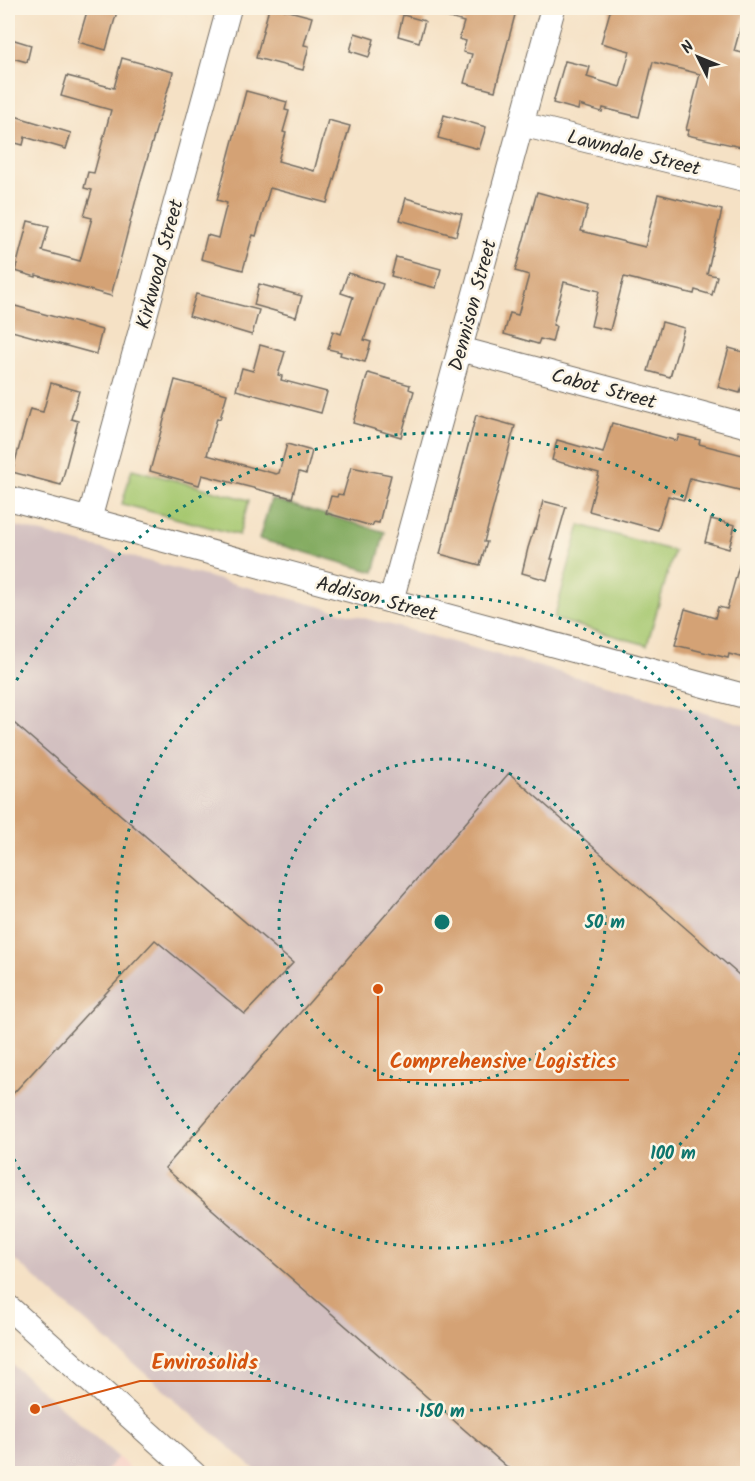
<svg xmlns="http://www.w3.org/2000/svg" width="755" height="1481" viewBox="0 0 755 1481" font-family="Kalam,sans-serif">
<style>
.built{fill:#f7d1c7}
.industrial{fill:#d2bfc0}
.green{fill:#a6c870;stroke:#687a4e;stroke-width:1.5}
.forest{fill:#84ac62;stroke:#586c46;stroke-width:1.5}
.building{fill:#d4a275}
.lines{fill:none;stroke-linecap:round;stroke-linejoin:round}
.minor-casing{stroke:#726b61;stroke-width:26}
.minor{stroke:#fff;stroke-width:24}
.ring{fill:none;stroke:#0f766e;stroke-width:3;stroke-dasharray:3 6}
.labels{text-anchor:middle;stroke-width:5;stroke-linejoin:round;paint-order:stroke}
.street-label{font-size:20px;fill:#2b2b2b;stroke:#fcf5e5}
.centre{fill:#0f766e;stroke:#fcf5e5;stroke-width:3}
.ring-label{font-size:18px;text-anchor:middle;font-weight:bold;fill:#0f766e;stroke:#fcf5e5;stroke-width:5;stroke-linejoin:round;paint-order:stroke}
.leader{fill:none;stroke:#d5540f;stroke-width:2}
.callout-dot{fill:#d5540f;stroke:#fcf5e5;stroke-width:2}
.callout-label{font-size:21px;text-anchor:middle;font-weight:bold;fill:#d5540f;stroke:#fcf5e5;stroke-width:5;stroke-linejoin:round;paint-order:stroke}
</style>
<rect width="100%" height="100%" fill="#fcf5e5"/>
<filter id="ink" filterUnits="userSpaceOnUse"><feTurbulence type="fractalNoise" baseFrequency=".0167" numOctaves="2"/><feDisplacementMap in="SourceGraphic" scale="12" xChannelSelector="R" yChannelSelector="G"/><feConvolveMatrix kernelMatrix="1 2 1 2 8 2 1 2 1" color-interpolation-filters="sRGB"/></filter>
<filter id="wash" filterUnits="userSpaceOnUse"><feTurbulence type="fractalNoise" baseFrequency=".008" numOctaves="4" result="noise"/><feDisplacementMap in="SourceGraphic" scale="24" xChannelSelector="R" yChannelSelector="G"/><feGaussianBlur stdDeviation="1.35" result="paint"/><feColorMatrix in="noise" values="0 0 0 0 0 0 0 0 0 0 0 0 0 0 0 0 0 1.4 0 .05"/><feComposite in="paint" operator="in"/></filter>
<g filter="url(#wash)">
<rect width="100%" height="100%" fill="#f5e1c5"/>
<path class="built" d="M118 1457 135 1473H103Z"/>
<path class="industrial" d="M8 524 424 634 747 725V1473H259L8 1254Z
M8 1361 118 1457 103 1473H8Z"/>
<path class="green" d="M132 469 249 500 239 535 122 504Z
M580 525 674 551 647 645 554 619Z"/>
<path class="forest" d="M271 499 385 532 374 572 259 539Z"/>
<g id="blocks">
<path class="building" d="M88 8H118L106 50 78 42Z
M269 8H278L312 17 304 45 309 46 303 70 256 58Z
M433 8H503L516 11 495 91 464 83 472 54 463 52 466 41 459 39 464 22 432 13Z
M611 8H746L734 51 747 54V143L743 142 741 147 687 135 689 130H686L700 74 653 62 639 117 603 108 602 112 579 105 578 110 553 103 565 61 590 67 587 77 620 87 630 51 601 43Z
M403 15 425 21 419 42 398 36Z
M355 33 374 39 369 57 350 51Z
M8 38 31 45 27 62 8 57Z
M122 58 173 72 141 180 111 296 36 275V277L15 271 28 221 49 226 42 251 80 261 92 218 84 216 92 190 84 188 88 172 94 173 111 110 61 96 67 76 114 88Z
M246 91 287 102 285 110 289 111 283 132 286 133 278 161 314 171 328 120 350 126 327 203 270 188 256 236 253 235 251 241 243 270 201 259 207 235 218 238 227 203 217 200Z
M8 114 71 133 66 149 25 137 23 145 8 141Z
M444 115 486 127 479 149 438 138Z
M537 192 588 206 581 231 645 247 658 194 722 210 707 274 717 276 712 295 695 290 694 294 624 277 610 330 591 326 599 291 564 282 553 325 556 326 552 342 540 339 538 344 504 334 510 313 518 315 529 275 515 271Z
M406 198 462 214 456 236 400 220Z
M396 257 441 269 436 288 391 276Z
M348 273 383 284 364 340 371 342 365 362 340 355 341 352 328 349 333 331 341 334 353 297 341 293Z
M259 284 302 296 296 317 254 305Z
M196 294 259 310 252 335 189 316Z
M8 304 102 330 96 354 8 330Z
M662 322 684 328 670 377 648 371Z
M260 345 285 352 278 375 282 376 281 380 327 392 321 413 236 390 242 368 253 371Z
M729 348 747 353V366L740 393 718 387Z
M368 373 410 385 409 389 414 391 401 437 353 423Z
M175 380 227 394 220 419 217 418 207 455 276 474 279 473 287 444 312 451 306 474 299 472 292 498 202 475 199 485 150 471Z
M51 383 79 391 71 419 78 421 61 485 12 472 30 409 43 412Z
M476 415 515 426 484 542H487L480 565 440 554Z
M612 423 677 441 679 435 700 440 699 444 747 456V492L690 478 684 500 668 496 658 530 589 511 599 473 552 460 557 440 603 453Z
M351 467 391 475 379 523 374 522 372 526 326 513 331 496 337 497 338 494 343 495Z
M543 501 566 507 551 559H553L547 580 522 573 528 548 534 529H536Z
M711 519 735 525 729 549 705 542Z
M742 555 747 556V659L729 654 728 658 675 645 685 609 715 618 718 607 727 609Z
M8 718 293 963 245 1014 155 940 8 1099Z
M509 773 747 982V1473H514L165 1168Z"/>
</g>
</g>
<g filter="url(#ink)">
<use href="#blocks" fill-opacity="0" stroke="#726b61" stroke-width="1.5"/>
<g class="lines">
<g class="minor-casing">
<path id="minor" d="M521 124 748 180
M460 349 748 426
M8 498 748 697
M89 520 229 8
M391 601 553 8
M8 1307 194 1474"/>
</g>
<use href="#minor" class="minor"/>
</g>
</g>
<g class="ring">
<circle cx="442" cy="922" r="163"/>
<path d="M747 1036A326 326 0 1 1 747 808"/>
<path d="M746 1305A489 489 0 0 1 8 1148M8 696A489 489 0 0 1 746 539"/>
</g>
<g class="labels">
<g class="street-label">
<text transform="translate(634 152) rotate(14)" y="7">Lawndale Street</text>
<text transform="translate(159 264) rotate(-75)" y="7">Kirkwood Street</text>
<text transform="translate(472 305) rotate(-75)" y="7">Dennison Street</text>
<text transform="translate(604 388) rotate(15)" y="7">Cabot Street</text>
<text transform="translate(377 598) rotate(15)" y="7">Addison Street</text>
</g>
</g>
<circle cx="442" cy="922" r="9" class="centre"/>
<g class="ring-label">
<text x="605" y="928">50 m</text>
<text x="673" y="1159">100 m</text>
<text x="442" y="1417">150 m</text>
</g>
<path class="leader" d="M378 989L378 1080H629M35 1409L140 1381H271"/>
<g class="callout-dot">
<circle cx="378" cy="989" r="6"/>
<circle cx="35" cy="1409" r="6"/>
</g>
<g class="callout-label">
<text x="503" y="1068">Comprehensive Logistics</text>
<text x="205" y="1369">Envirosolids</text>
</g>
<rect width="755" height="1481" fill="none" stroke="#fcf5e5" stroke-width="30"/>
<g transform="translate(698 57) rotate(313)" stroke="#fcf5e5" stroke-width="4.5" paint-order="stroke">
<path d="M0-4.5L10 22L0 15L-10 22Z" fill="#2b2b2b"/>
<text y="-9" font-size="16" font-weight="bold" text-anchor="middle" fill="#2b2b2b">N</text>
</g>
</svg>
